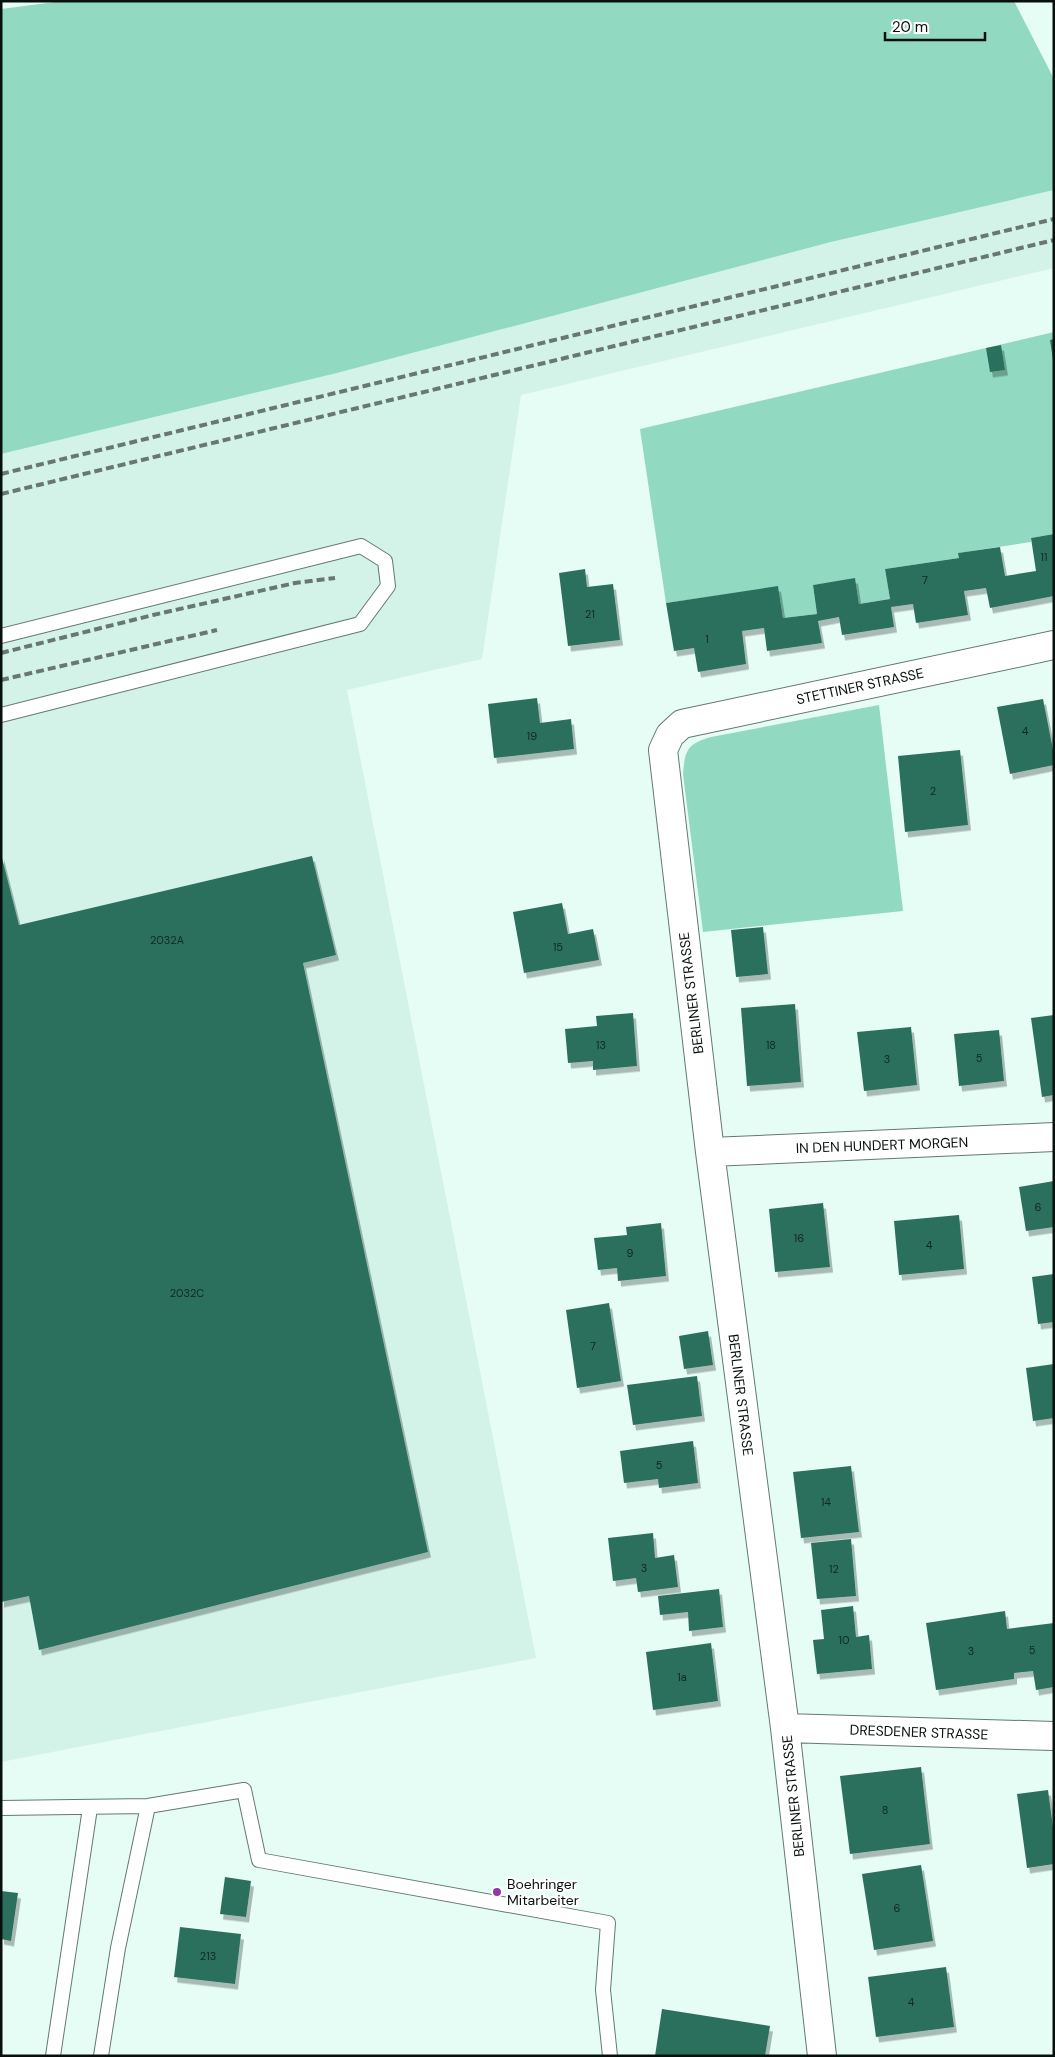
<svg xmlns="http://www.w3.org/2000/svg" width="1055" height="2057" viewBox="0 0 1055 2057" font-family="'DM Sans',sans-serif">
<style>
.built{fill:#d4f3e8}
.green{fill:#92d9c1}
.building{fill:#2c705d;filter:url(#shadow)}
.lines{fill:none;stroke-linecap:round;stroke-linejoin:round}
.service-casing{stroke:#647871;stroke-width:16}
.minor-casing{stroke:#647871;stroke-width:30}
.service{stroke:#fff;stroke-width:14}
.minor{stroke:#fff;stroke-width:28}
.rail{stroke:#697772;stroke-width:4;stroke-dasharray:8 4;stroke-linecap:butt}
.poi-dot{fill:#9337a2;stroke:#fff;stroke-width:2}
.labels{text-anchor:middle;stroke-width:4.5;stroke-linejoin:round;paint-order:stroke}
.number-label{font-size:11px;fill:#112821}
.street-label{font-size:14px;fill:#08100d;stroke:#fff}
.poi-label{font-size:14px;fill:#08100d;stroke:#fff;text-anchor:start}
</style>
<defs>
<filter id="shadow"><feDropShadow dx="3" dy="5.5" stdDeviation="0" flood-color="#0004"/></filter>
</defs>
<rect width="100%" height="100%" fill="#e6fdf5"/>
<path class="built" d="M1054 190V268L521 395 482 659 347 690 536 1658 1 1762V454L337 373 831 242Z"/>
<path class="green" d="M63 1H1014L1054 79V190L831 242 337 373 1 454V9Z
M1054 332V534L1031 538V542L959 553V558L885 569 890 599 859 604 855 579 813 585 817 614 783 618 778 587 666 603 640 429Z
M879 705 903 911 703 932 683 774C685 750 687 744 711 737Z"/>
<path class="building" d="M1054 339V360H1053L1050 340Z
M1001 345 1005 370 990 372 986 348Z
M1054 534V596L990 608 986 588 964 591 968 615 916 623 913 604 891 607 894 627 842 635 839 617 818 621 822 643 767 651 764 628 742 631 746 664 698 672 694 648 674 651 666 603 778 586 783 618 817 614 813 585 855 578 859 604 890 599 885 569 959 558 958 553 1000 547 1005 576 1036 571 1031 538Z
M585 569 587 587 613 584 620 640 568 646 559 573Z
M537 698 540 723 571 719 574 749 494 758 488 704Z
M1043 699 1054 755V765L1010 774 997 707Z
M960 750 968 825 905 832 898 756Z
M1 854 19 925 312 856 336 955 303 963 428 1552 39 1650 29 1596 1 1602Z
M562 903 568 934 593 929 599 960 524 973 513 912Z
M763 927 768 974 736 977 731 930Z
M795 1004 801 1082 747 1086 741 1008Z
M633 1013 637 1066 593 1070V1061L568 1063 565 1029 597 1026 596 1016Z
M1054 1015V1095L1042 1097 1031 1018Z
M911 1027 917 1085 864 1091 857 1032Z
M999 1030 1004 1081 959 1086 954 1034Z
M1054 1181V1227L1026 1231 1019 1187Z
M823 1203 830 1267 775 1272 769 1209Z
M959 1215 964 1269 899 1275 894 1221Z
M661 1223 666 1276 618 1281 617 1268 598 1270 594 1238 627 1235 626 1227Z
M1054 1274V1322L1038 1324 1032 1277Z
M609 1303 621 1381 577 1388 566 1310Z
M708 1331 713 1365 684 1369 679 1336Z
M1054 1364V1418L1033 1421 1026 1368Z
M697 1376 702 1416 633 1425 627 1385Z
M693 1441 698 1483 659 1488 658 1479 624 1483 620 1451Z
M851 1466 859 1532 801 1538 793 1472Z
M653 1533 655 1558 674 1555 678 1587 638 1592 636 1578 613 1581 608 1538Z
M851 1539 856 1596 817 1599 811 1543Z
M719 1589 723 1627 689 1631 688 1612 660 1615 658 1596Z
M853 1606 856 1637 869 1635 872 1669 817 1674 813 1640 824 1639 821 1610Z
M1005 1611 1007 1629 1054 1623V1687L1036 1690 1033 1671 1014 1673V1679L936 1690 926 1623Z
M711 1643 718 1701 653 1710 646 1652Z
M921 1767 930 1844 850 1854 840 1776Z
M1048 1790 1054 1835V1864L1027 1868 1017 1794Z
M921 1865 933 1941 874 1950 862 1874Z
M225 1877 251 1881 246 1917 220 1914Z
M1 1891 18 1893 11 1941 1 1939Z
M180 1927 241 1934 235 1984 174 1977Z
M946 1967 954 2027 876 2037 868 1977Z
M662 2009 770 2026 765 2056H655Z"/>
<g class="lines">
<g class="service-casing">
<path id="service" d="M1 636 361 546 385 561 388 586 360 624 1 715
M1 1808 148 1806 244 1790 259 1860 608 1923 603 1990 610 2056
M53 2056 90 1808
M101 2056 118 1948 148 1806"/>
</g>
<g class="minor-casing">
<path id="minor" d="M710 1152 1054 1137
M785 1728 1054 1736
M822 2056 785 1728 710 1152 663 750 670 735 682 724 1054 645"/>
</g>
<use href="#service" class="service"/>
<use href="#minor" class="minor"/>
<path class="rail" d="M1 474 1054 219
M1 494 1054 240
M1 653 153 615 295 583 335 578
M1 680 217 630"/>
</g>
<circle class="poi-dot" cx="497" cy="1892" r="5"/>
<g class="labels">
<g class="number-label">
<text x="1044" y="561">11</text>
<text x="925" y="584">7</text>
<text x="590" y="618">21</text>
<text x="707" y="643">1</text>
<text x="1025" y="735">4</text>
<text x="532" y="740">19</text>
<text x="933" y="795">2</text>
<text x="167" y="944">2032A</text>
<text x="558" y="951">15</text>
<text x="601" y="1049">13</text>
<text x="771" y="1049">18</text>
<text x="979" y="1062">5</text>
<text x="887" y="1063">3</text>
<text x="1038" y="1211">6</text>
<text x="799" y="1242">16</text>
<text x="929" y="1249">4</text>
<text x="630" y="1257">9</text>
<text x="187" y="1297">2032C</text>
<text x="593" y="1350">7</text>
<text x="659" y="1469">5</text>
<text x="826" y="1506">14</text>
<text x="644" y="1572">3</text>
<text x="834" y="1573">12</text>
<text x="844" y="1644">10</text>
<text x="1032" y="1654">5</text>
<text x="971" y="1655">3</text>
<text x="682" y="1681">1a</text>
<text x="885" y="1814">8</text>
<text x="897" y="1912">6</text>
<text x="208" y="1960">213</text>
<text x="911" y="2006">4</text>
</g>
<g class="street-label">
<text transform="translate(860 686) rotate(-12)" y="5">STETTINER STRASSE</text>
<text transform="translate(691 993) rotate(-97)" y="5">BERLINER STRASSE</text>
<text transform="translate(882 1145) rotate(-2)" y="5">IN DEN HUNDERT MORGEN</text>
<text transform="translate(741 1395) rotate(83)" y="5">BERLINER STRASSE</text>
<text transform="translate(919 1732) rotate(2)" y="5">DRESDENER STRASSE</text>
<text transform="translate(793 1796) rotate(-96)" y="5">BERLINER STRASSE</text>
</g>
<g class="poi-label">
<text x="507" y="1889">Boehringer<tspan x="507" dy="16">Mitarbeiter</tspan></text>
</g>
</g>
<rect width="1055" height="2057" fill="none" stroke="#08100d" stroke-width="5"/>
<path d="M885 32v8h100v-8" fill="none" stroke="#08100d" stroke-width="2.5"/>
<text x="892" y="32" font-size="15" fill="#08100d" stroke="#ffffff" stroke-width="4" paint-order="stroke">20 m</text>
</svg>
